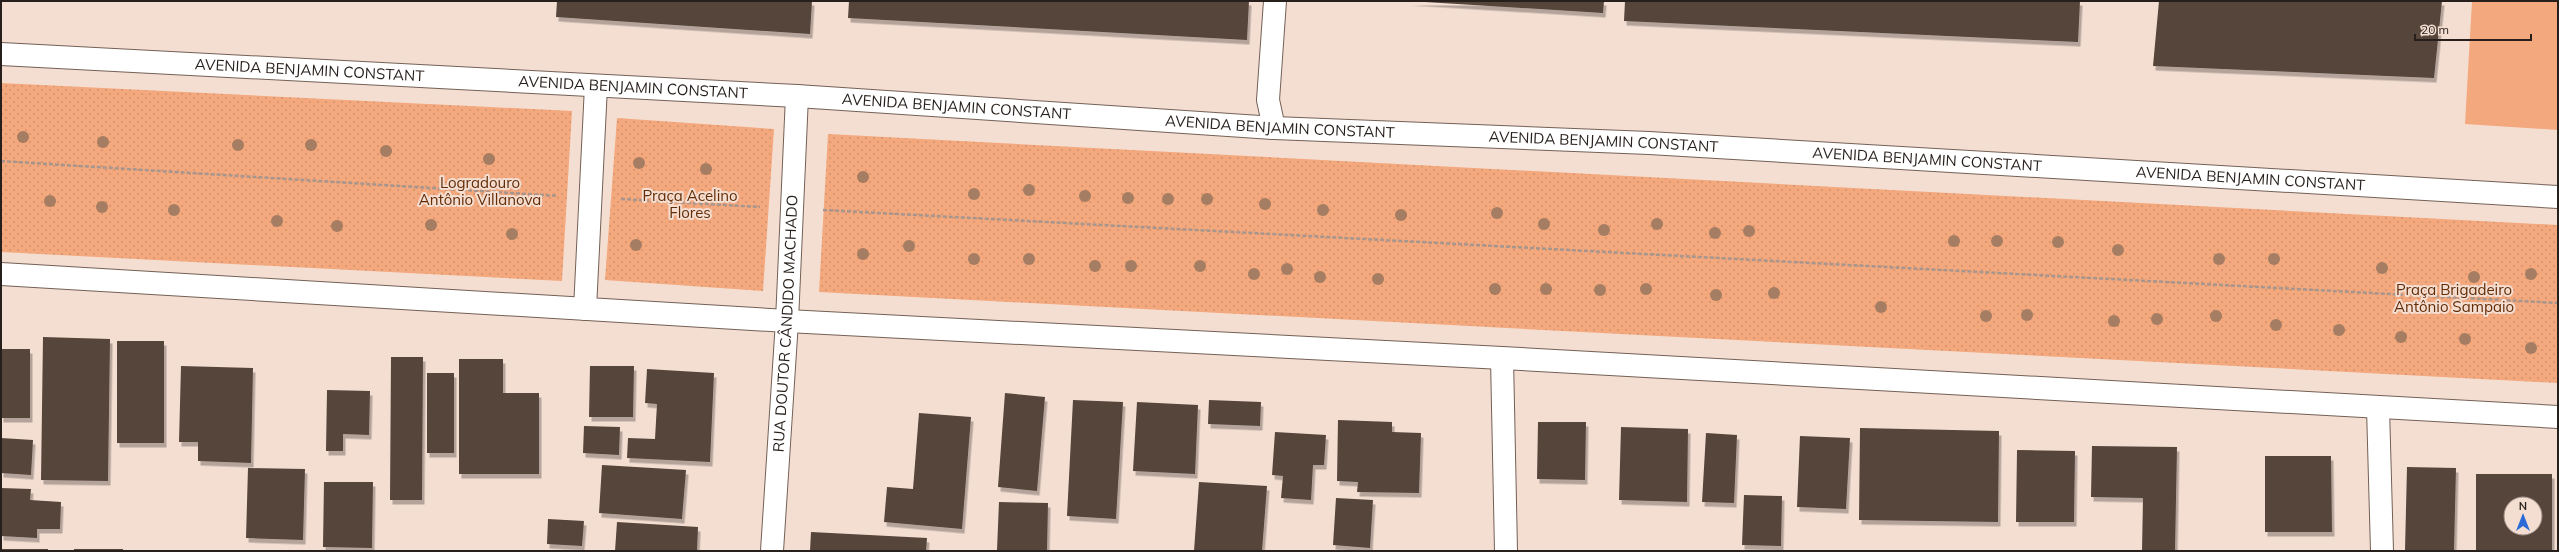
<svg xmlns="http://www.w3.org/2000/svg" width="2559" height="552" viewBox="0 0 2559 552" font-family="Mulish,sans-serif">
<style>
.green{fill:#f4a87d}
.park{fill:url(#park-dots)}
.building{fill:#56443b;fill-rule:evenodd;filter:url(#shadow)}
.lines{fill:none;stroke-linecap:round;stroke-linejoin:round}
.minor-casing{stroke:#736056;stroke-width:24}
.secondary-casing{stroke:#736056;stroke-width:24}
.path{stroke:#a6968d;stroke-width:2.5;stroke-dasharray:4 2;stroke-linecap:butt}
.minor{stroke:#fff;stroke-width:22}
.secondary{stroke:#fff;stroke-width:22}
.tree{fill:#a47d62}
.labels{text-anchor:middle;stroke-width:4;stroke-linejoin:round;paint-order:stroke}
.street-label{font-size:15px;fill:#271f1b;stroke:#f4ded2}
.park-label{font-size:15px;fill:#632d07;stroke:#f4ded2}
</style>
<defs>
<pattern id="park-dots" width="8" height="8" patternUnits="userSpaceOnUse"><rect width="8" height="8" fill="#f4a87d"/><path d="M2 2h.1M6 6h.1" fill="none" stroke="#d1906b" stroke-width="1.8" stroke-linecap="round"/></pattern>
<filter id="shadow"><feDropShadow dx="2.5" dy="4.5" stdDeviation="0" flood-color="#0004"/></filter>
</defs>
<rect width="100%" height="100%" fill="#f4ded2"/>
<path class="green" d="M2472 1H2558V130L2465 124Z"/>
<path class="park" d="M1 83 572 111 562 281 1 252Z
M617 118 774 129 763 291 605 280Z
M828 134 2558 225V383L819 292Z"/>
<path class="building" d="M557 1H812L810 34 556 17Z
M849 1H1249L1247 40 848 18Z
M1409 1H1604L1603 13Z
M1625 1H2080L2078 42 1624 21Z
M2159 1H2442L2434 78 2153 66Z
M43 337 110 339 108 481 41 480Z
M117 341H164V443H117Z
M1 349H30V418H1Z
M391 357H423L422 500H390Z
M459 359H503V393H539V474H459Z
M181 366 253 368 251 463 198 461V442H179Z
M590 366H634L633 417H589Z
M647 369 714 373 710 462 627 458 628 438 655 439 657 404 645 403Z
M427 373H454V453H427Z
M327 390 370 391 369 435 343 434V451H326Z
M1005 393 1045 397 1037 491 998 487Z
M1073 400 1123 402 1116 519 1067 516Z
M1209 400 1261 402 1260 426 1208 424Z
M1137 402 1198 405 1195 474 1133 471Z
M919 413 971 417 962 529 884 522 887 487 913 489Z
M1338 420 1392 422V432L1421 433 1419 493 1357 492 1358 482 1337 481Z
M1538 422H1586L1585 480 1537 479Z
M584 426 620 427 619 455 583 453Z
M1621 427 1688 429 1687 502 1619 500Z
M1860 428 1999 431 1998 522 1859 520Z
M1275 432 1326 435 1324 465H1313L1311 500 1281 498 1283 476 1272 475Z
M1706 433 1737 435 1734 503 1702 502Z
M1800 436 1850 438 1846 509 1797 507Z
M1 438 33 440 31 475 1 473Z
M2092 446 2177 447 2175 551H2142L2143 498 2091 497Z
M2017 450 2075 451 2074 522H2016Z
M2265 456H2331L2332 532H2265Z
M602 465 686 470 682 519 599 513Z
M2407 467 2456 468 2454 551H2405Z
M248 468 305 469 303 540 246 538Z
M2476 474H2552V551H2476ZM2511 504H2535V528H2511Z
M324 482H373L372 548 323 547Z
M1199 482 1267 486 1262 551H1194Z
M1 488 31 489 30 500 61 502 60 529H37V538L1 536Z
M1744 495 1782 496 1781 546 1742 545Z
M1336 498 1373 500 1370 548 1333 545Z
M999 502 1048 503 1047 551 997 550Z
M548 519 584 521 582 546 547 544Z
M617 522 698 527 697 551H615Z
M811 532 927 538 926 551H810Z
M1 549H48V551H1Z
M74 549H123V551H74Z"/>
<g class="lines">
<g class="minor-casing">
<g id="minor">
<path d="M1274 128 1268 100 1275 1"/>
<path d="M1502 358 1506 551"/>
<path d="M2378 408 2382 551"/>
<path id="s1" d="M772 551 787 321 797 96"/>
</g>
</g>
<g class="secondary-casing">
<g id="secondary">
<path id="s2" d="M1 54 797 96 1274 128 1649 143 2558 197"/>
<path d="M1 274 787 321 1502 358 2558 417"/>
<path d="M585 309 596 86"/>
</g>
</g>
<path class="path" d="M1 161 558 196
M621 199 760 207
M823 210 2558 303"/>
<use href="#minor" class="minor"/>
<use href="#secondary" class="secondary"/>
</g>
<g class="tree">
<circle cx="23" cy="137" r="6"/>
<circle cx="103" cy="142" r="6"/>
<circle cx="238" cy="145" r="6"/>
<circle cx="311" cy="145" r="6"/>
<circle cx="386" cy="151" r="6"/>
<circle cx="489" cy="159" r="6"/>
<circle cx="639" cy="163" r="6"/>
<circle cx="706" cy="169" r="6"/>
<circle cx="863" cy="177" r="6"/>
<circle cx="1029" cy="190" r="6"/>
<circle cx="974" cy="194" r="6"/>
<circle cx="1085" cy="196" r="6"/>
<circle cx="1128" cy="198" r="6"/>
<circle cx="1168" cy="199" r="6"/>
<circle cx="1207" cy="199" r="6"/>
<circle cx="50" cy="201" r="6"/>
<circle cx="1265" cy="204" r="6"/>
<circle cx="102" cy="207" r="6"/>
<circle cx="174" cy="210" r="6"/>
<circle cx="1323" cy="210" r="6"/>
<circle cx="1497" cy="213" r="6"/>
<circle cx="1401" cy="215" r="6"/>
<circle cx="277" cy="221" r="6"/>
<circle cx="1544" cy="224" r="6"/>
<circle cx="1657" cy="224" r="6"/>
<circle cx="431" cy="225" r="6"/>
<circle cx="337" cy="226" r="6"/>
<circle cx="1604" cy="230" r="6"/>
<circle cx="1749" cy="231" r="6"/>
<circle cx="1715" cy="233" r="6"/>
<circle cx="512" cy="234" r="6"/>
<circle cx="1954" cy="241" r="6"/>
<circle cx="1997" cy="241" r="6"/>
<circle cx="2058" cy="242" r="6"/>
<circle cx="636" cy="245" r="6"/>
<circle cx="909" cy="246" r="6"/>
<circle cx="2118" cy="250" r="6"/>
<circle cx="863" cy="254" r="6"/>
<circle cx="974" cy="259" r="6"/>
<circle cx="1029" cy="259" r="6"/>
<circle cx="2219" cy="259" r="6"/>
<circle cx="2274" cy="259" r="6"/>
<circle cx="1095" cy="266" r="6"/>
<circle cx="1131" cy="266" r="6"/>
<circle cx="1200" cy="266" r="6"/>
<circle cx="2382" cy="268" r="6"/>
<circle cx="1287" cy="269" r="6"/>
<circle cx="1254" cy="274" r="6"/>
<circle cx="2531" cy="274" r="6"/>
<circle cx="1320" cy="277" r="6"/>
<circle cx="2474" cy="277" r="6"/>
<circle cx="1378" cy="279" r="6"/>
<circle cx="1495" cy="289" r="6"/>
<circle cx="1546" cy="289" r="6"/>
<circle cx="1646" cy="289" r="6"/>
<circle cx="1600" cy="290" r="6"/>
<circle cx="1774" cy="293" r="6"/>
<circle cx="1716" cy="295" r="6"/>
<circle cx="1881" cy="307" r="6"/>
<circle cx="2027" cy="315" r="6"/>
<circle cx="1986" cy="316" r="6"/>
<circle cx="2216" cy="316" r="6"/>
<circle cx="2157" cy="319" r="6"/>
<circle cx="2114" cy="321" r="6"/>
<circle cx="2276" cy="325" r="6"/>
<circle cx="2339" cy="330" r="6"/>
<circle cx="2401" cy="337" r="6"/>
<circle cx="2465" cy="339" r="6"/>
<circle cx="2531" cy="348" r="6"/>
</g>
<g class="labels">
<g class="street-label">
<text dy="5" stroke="none"><textPath href="#s2" startOffset="309">AVENIDA BENJAMIN CONSTANT</textPath></text>
<text dy="5" stroke="none"><textPath href="#s2" startOffset="633">AVENIDA BENJAMIN CONSTANT</textPath></text>
<text dy="5" stroke="none"><textPath href="#s2" startOffset="957">AVENIDA BENJAMIN CONSTANT</textPath></text>
<text dy="5" stroke="none"><textPath href="#s2" startOffset="1281">AVENIDA BENJAMIN CONSTANT</textPath></text>
<text dy="5" stroke="none"><textPath href="#s2" startOffset="1605">AVENIDA BENJAMIN CONSTANT</textPath></text>
<text dy="5" stroke="none"><textPath href="#s2" startOffset="1929">AVENIDA BENJAMIN CONSTANT</textPath></text>
<text dy="5" stroke="none"><textPath href="#s2" startOffset="2253">AVENIDA BENJAMIN CONSTANT</textPath></text>
<text dy="5" stroke="none"><textPath href="#s1" startOffset="228">RUA DOUTOR CÂNDIDO MACHADO</textPath></text>
</g>
<g class="park-label">
<text x="480" y="188">Logradouro<tspan x="480" dy="17">Antônio Villanova</tspan></text>
<text x="690" y="201">Praça Acelino<tspan x="690" dy="17">Flores</tspan></text>
<text x="2454" y="295">Praça Brigadeiro<tspan x="2454" dy="17">Antônio Sampaio</tspan></text>
</g>
</g>
<rect width="2559" height="552" fill="none" stroke="#271f1b" stroke-width="4"/>
<g transform="translate(2523 516)"><circle r="19" fill="#f4ded2" stroke="#a29289"/>
<path d="M0-3L7 15L0 10L-7 15Z" fill="#296ad6"/>
<text y="-6" font-size="11" font-weight="bold" text-anchor="middle" fill="#271f1b">N</text>
</g>
<path d="M2415 34v6h116v-6" fill="none" stroke="#271f1b" stroke-width="2"/>
<text x="2421" y="34" font-size="12" fill="#271f1b" stroke="#f4ded2" stroke-width="3" paint-order="stroke">20 m</text>
</svg>
